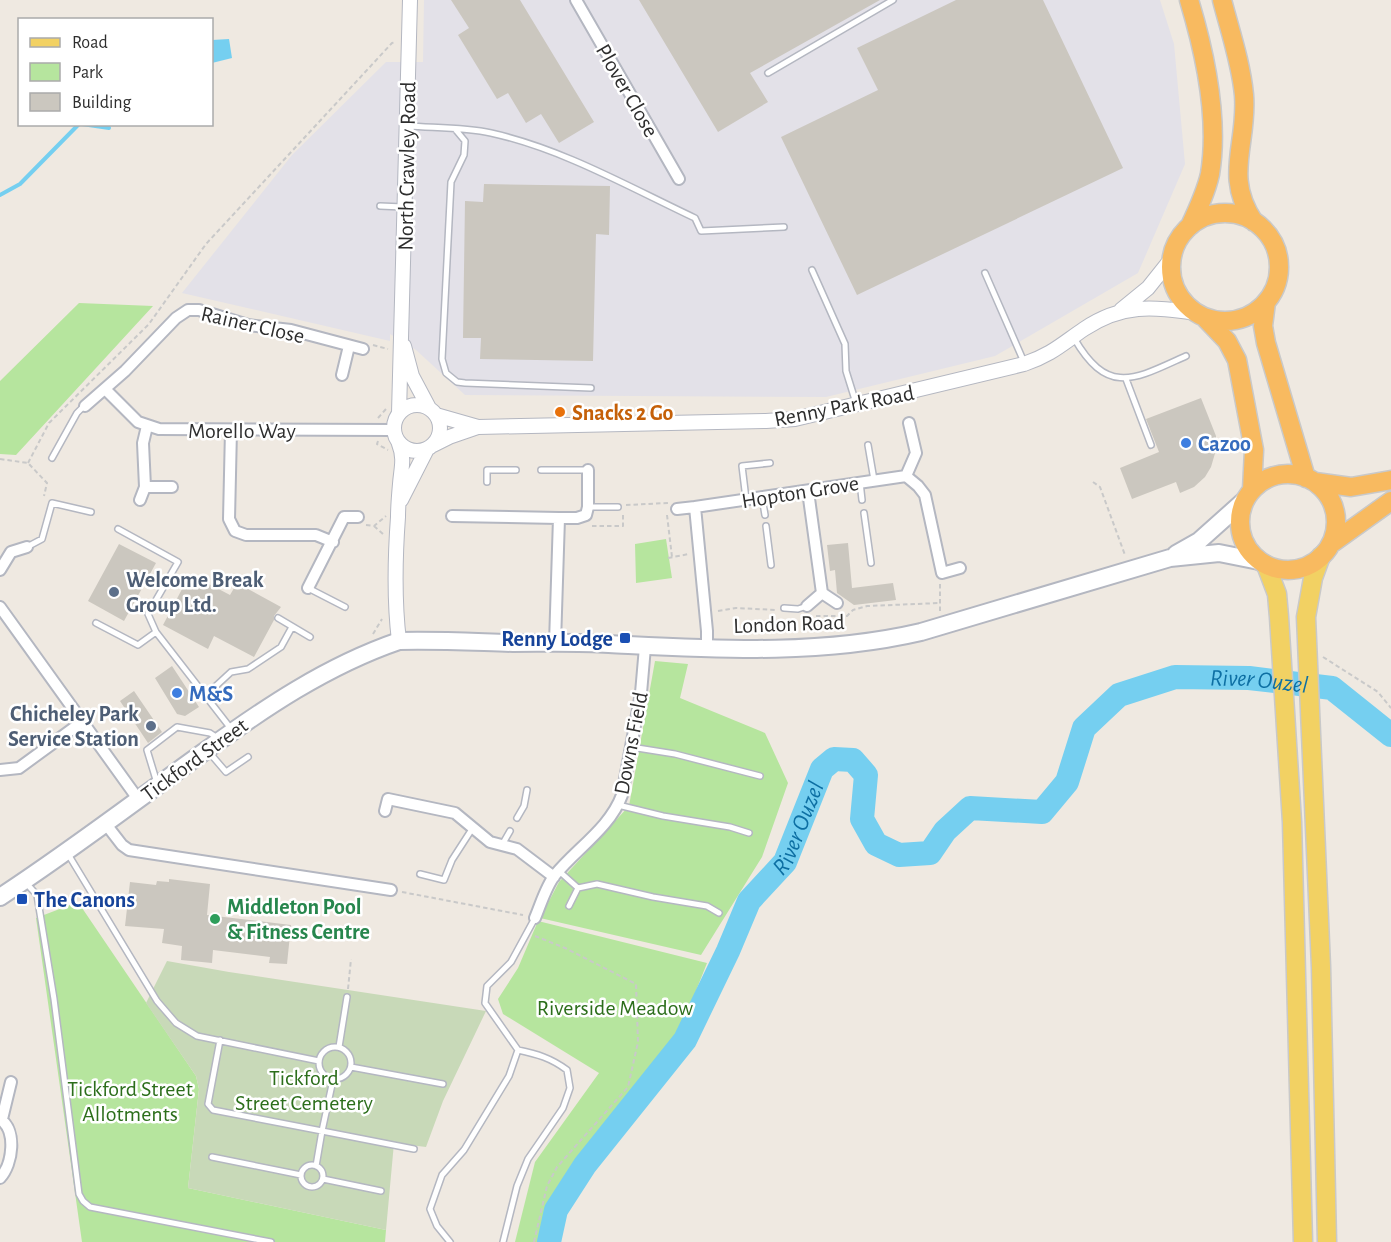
<svg xmlns="http://www.w3.org/2000/svg" width="1391" height="1242" viewBox="0 0 1391 1242" font-family="'Alegreya Sans',sans-serif">
<style>
.industrial{fill:#e3e1e8}
.green{fill:#b6e59e}
.cemetery{fill:#c8d9b8}
.water{fill:#75cff0}
.lines{fill:none;stroke-linecap:round;stroke-linejoin:round}
.stream{stroke:#75cff0;stroke-width:4}
.river{stroke:#75cff0;stroke-width:24}
.building{fill:#cbc7bf}
.service-casing{stroke:#b4b7c1;stroke-width:8}
.minor-casing{stroke:#b4b7c1;stroke-width:14}
.tertiary-casing{stroke:#b4b7c1;stroke-width:16}
.secondary-casing{stroke:#b4b7c1;stroke-width:20}
.primary-casing{stroke:#c9c9c9;stroke-width:21}
.trunk-casing{stroke:#c9c9c9;stroke-width:21}
.path{stroke:#c9c9c9;stroke-width:2;stroke-dasharray:4.5 3;stroke-linecap:butt}
.service{stroke:#fff;stroke-width:5}
.minor{stroke:#fff;stroke-width:10}
.tertiary{stroke:#fff;stroke-width:14}
.secondary{stroke:#fff;stroke-width:16}
.primary{stroke:#f2d163;stroke-width:18}
.trunk{stroke:#f8ba60;stroke-width:18}
.food-dot{fill:#e8710a;stroke:#fff;stroke-width:2}
.shop-dot{fill:#3f7fe0;stroke:#fff;stroke-width:2}
.service-dot{fill:#5c6f8a;stroke:#fff;stroke-width:2}
.transit-dot{fill:#1a4fb4;stroke:#fff;stroke-width:2}
.leisure-dot{fill:#2e9e5b;stroke:#fff;stroke-width:2}
.labels{text-anchor:middle;stroke-width:5;stroke-linejoin:round;paint-order:stroke}
.street-label{font-size:22px;fill:#2e2e2e;stroke:#fff}
.food-label{font-size:22px;font-weight:bold;fill:#c56008;stroke:#fff;text-anchor:start}
.shop-label{font-size:22px;font-weight:bold;fill:#366cbe;stroke:#fff;text-anchor:start}
.service-label{font-size:22px;font-weight:bold;fill:#4e5e75;stroke:#fff;text-anchor:start}
.transit-label{font-size:22px;font-weight:bold;fill:#164399;stroke:#fff;text-anchor:end}
.leisure-label{font-size:22px;font-weight:bold;fill:#27864d;stroke:#fff;text-anchor:start}
.park-label{font-size:22px;fill:#2c6e1b;stroke:#fff}
.water-label{font-size:24px;font-style:italic;fill:#0d6fa3;stroke:#fff}
</style>
<rect width="100%" height="100%" fill="#efe9e1"/>
<path class="industrial" d="M424 0H1160L1174 44 1185 164 1138 273 995 356 826 397 465 395 416 350 390 334V341L182 293 292 155 386 62H423Z"/>
<path class="green" d="M79 303 153 306 16 455 0 454V381Z
M666 539 672 578 636 583 635 544Z
M655 661 688 664 680 698 765 733 788 783 762 857 701 955 540 918 559 882 629 806Z
M78 902 196 1076 199 1089 188 1188 386 1230 385 1242H82L36 918Z
M538 921 707 963 680 1031 632 1088 552 1200 542 1242H515L535 1162 599 1073 503 1014 498 999 518 968Z"/>
<path class="cemetery" d="M167 961 229 972 486 1011 443 1101 426 1147 394 1143 386 1230 188 1188 199 1089 196 1076 146 1003Z"/>
<path class="water" d="M229 39 232 58 212 63V40Z"/>
<g class="lines">
<path class="stream" d="M82 124 109 128
M0 195 20 184 79 124"/>
<path class="river" id="s1" d="M549 1242 556 1210 585 1165 685 1040 728 951 749 901 785 862 822 769 834 759 853 760 866 775 862 819 876 844 899 855 930 853 945 831 970 808 1042 812 1067 782 1084 728 1119 695 1175 677 1249 678 1332 688 1391 735"/>
</g>
<path class="building" d="M451 0H520L594 122 559 143 541 114 526 123 508 93 497 99 458 35 469 28Z
M639 0H880L750 73 768 102 718 132Z
M956 0H1043L1123 168 857 295 781 137 878 90 857 48Z
M484 184 610 186 609 235 596 234 593 361 480 359 481 338H463L465 201 483 202Z
M1201 398 1216 436V450L1211 467 1205 477 1194 487 1180 493 1176 482 1132 499 1120 468 1159 452 1146 419Z
M848 543 852 588 893 583 896 600 854 605 837 593 835 570 830 571 827 545Z
M119 544 156 563 124 621 88 601Z
M190 574 230 595 237 583 281 607 274 616V620L254 657 214 636 208 649 163 625Z
M172 666 199 707 185 716 177 714 155 678Z
M134 691 162 732 148 743 120 701Z
M169 879 210 884 207 915 291 925 287 964 269 963 270 957 213 950 212 963 181 960 182 946 162 943 164 929 125 926 130 882 156 885 157 881 169 882Z"/>
<g class="lines">
<g class="service-casing">
<path id="service" d="M768 73 893 0
M408 126C435 128 464 127 491 133 563 149 629 187 695 218L701 231 784 227
M455 129 465 141 464 155 451 182 442 359 446 373 457 382 465 383 591 388
M380 206 403 207
M812 270 845 344 846 371 856 403
M985 273 1024 362
M1074 338C1108 397 1135 379 1186 356
M1126 379 1151 445
M868 445 874 480
M52 458 77 413 84 406
M541 470H588
M487 482V470H516
M860 482 862 500
M762 497 765 515
M746 499 742 466 770 463
M588 507H618
M864 513 871 563
M766 526 771 565
M118 529 178 562 148 614 156 632 232 730
M27 547 42 539 52 503 91 512
M308 588 345 607
M784 608 798 609 807 606
M278 618 310 637
M96 623 138 645 156 632
M205 696 231 672 248 669 281 647 292 627
M631 747 675 754 760 776
M208 751 226 772 248 757
M157 783 147 750 177 727 210 733 219 739
M618 805 663 816 730 827 749 833
M517 818 524 806 527 790
M502 845 510 831
M68 854 157 1001 176 1023 197 1036 319 1061
M559 871 578 888
M420 874 444 880 452 860 472 829
M26 883 37 895 54 999 79 1194 83 1201 90 1207 271 1242
M569 906 578 888 597 884 653 897 707 906 719 913
M220 1040 208 1104 213 1110 322 1131 333 1080
M319 1063a16 16 0 1 1 32 0a16 16 0 1 1-32 0Z
M339 1047 347 997
M351 1067 443 1084
M212 1157 301 1175
M301 1176a11 11 0 1 1 22 0a11 11 0 1 1-22 0Z
M316 1166 322 1131 414 1149
M323 1179 381 1191
M450 1242 437 1226 430 1209 442 1175 464 1150 509 1076 518 1050
M503 1242 517 1186 528 1159 563 1108 570 1088 567 1070C551 1058 537 1054 518 1050L485 1003 487 986 511 962 535 918"/>
</g>
<g class="minor-casing">
<path id="minor" d="M576 0 679 179
M342 375 349 346
M105 389 138 422 159 429 393 430
M85 406 125 371 176 318 188 310H199L248 325 291 330 363 349
M231 430 229 519 235 531 246 535H316L333 542
M906 476 916 453 909 423
M145 487H172
M140 500 145 487 143 443 147 426
M677 509 695 507
M452 516 559 518 555 643
M559 518H577L586 515 588 507V470
M0 570 11 552 27 547
M308 588 344 517H358
M822 593 837 603
M807 606 822 593 808 491
M0 607 138 799
M707 649V631L695 507 906 476 918 486 925 495 942 573 960 568
M0 770 19 768 82 722
M385 811 388 799 455 813 490 842 517 849 554 877
M105 823 122 845 129 850 391 890
M535 918C541 904 546 886 555 875 576 849 610 828 622 795L641 693 645 647
M0 1119C17 1130 13 1164 0 1178
M2 1119 11 1082"/>
</g>
<g class="tertiary-casing">
<path id="tertiary" d="M1121 310 1148 288 1172 258
M404 346 412 376 429 408
M394 428a23 23 0 1 1 46 0a23 23 0 1 1-46 0Z
M399 413 410 0
M436 415 478 427 766 421 795 419 1024 364C1051 355 1062 344 1084 329 1123 303 1152 307 1196 313
M399 444C405 459 401 469 400 484 399 495 398 506 398 517 395 558 394 600 399 641
M433 445 449 437 478 427
M401 500 427 449"/>
</g>
<g class="secondary-casing">
<path id="secondary" d="M1176 554 1199 541 1246 499
M0 897C69 852 134 802 201 754 263 709 326 666 399 641 437 640 475 642 513 643 545 643 577 642 609 644 714 649 818 656 921 632L1170 558 1219 553 1259 561"/>
</g>
<g class="primary-casing">
<path id="primary" d="M1321 556 1313 578 1306 617 1321 967 1327 1242
M1266 565 1277 594 1279 617 1292 822 1303 1242"/>
</g>
<g class="trunk-casing">
<path id="trunk" d="M1189 0C1205 53 1219 119 1210 174 1206 192 1198 209 1190 226
M1222 0C1230 31 1241 63 1244 95 1248 144 1223 176 1254 222
M1171 267a54 54 0 1 1 108 0a54 54 0 1 1-108 0Z
M1266 302 1263 326 1266 343 1306 478
M1206 319 1227 341 1237 360 1254 450 1252 490
M1240 522a48 48 0 1 1 96 0a48 48 0 1 1-96 0Z
M1315 482 1351 487 1391 480
M1331 544 1391 501"/>
</g>
<path class="path" d="M373 345 388 349
M378 418 386 409
M378 441 377 444 388 450
M0 459 28 463 47 483 44 496
M28 463 49 423 149 324 206 244 392 43 396 42
M1093 482 1100 487 1125 555
M626 505 668 503
M667 515 672 557
M366 525 374 526 386 516
M374 526 383 534
M592 526H623V514
M668 558 689 554
M940 584V611
M718 611 736 608 775 610
M816 616H847L853 610 867 606 939 603
M373 634 382 619
M1323 657 1378 692 1391 708
M402 892 523 915
M348 989 351 959
M534 1242 547 1186 557 1167 628 1087 638 1042 636 984 565 948 535 936"/>
<use href="#service" class="service"/>
<use href="#minor" class="minor"/>
<use href="#tertiary" class="tertiary"/>
<use href="#secondary" class="secondary"/>
<use href="#primary" class="primary"/>
<use href="#trunk" class="trunk"/>
</g>
<circle class="food-dot" cx="560" cy="412" r="6"/>
<g class="shop-dot">
<circle cx="1186" cy="443" r="6"/>
<circle cx="177" cy="693" r="6"/>
</g>
<g class="service-dot">
<circle cx="114" cy="592" r="6"/>
<circle cx="151" cy="726" r="6"/>
</g>
<g class="transit-dot">
<rect x="619" y="632" width="12" height="12" rx="3"/>
<rect x="16" y="893" width="12" height="12" rx="3"/>
</g>
<circle class="leisure-dot" cx="215" cy="919" r="6"/>
<g class="labels">
<g class="street-label">
<text transform="translate(628 90) rotate(60)" y="8">Plover Close</text>
<text transform="translate(406 166) rotate(-89)" y="8">North Crawley Road</text>
<text transform="translate(253 324) rotate(13)" y="8">Rainer Close</text>
<text transform="translate(844 405) rotate(-11)" y="8">Renny Park Road</text>
<text x="242" y="438">Morello Way</text>
<text transform="translate(800 491) rotate(-9)" y="8">Hopton Grove</text>
<text transform="translate(789 623) rotate(-2)" y="8">London Road</text>
<text transform="translate(630 743) rotate(-79)" y="8">Downs Field</text>
<text transform="translate(194 759) rotate(-36)" y="8">Tickford Street</text>
</g>
<g class="food-label">
<text x="572" y="420">Snacks 2 Go</text>
</g>
<g class="shop-label">
<text x="1198" y="451">Cazoo</text>
<text x="189" y="701">M&amp;S</text>
</g>
<g class="service-label">
<text x="126" y="587">Welcome Break<tspan x="126" dy="25">Group Ltd.</tspan></text>
<text x="139" y="721" text-anchor="end">Chicheley Park<tspan x="139" dy="25">Service Station</tspan></text>
</g>
<g class="transit-label">
<text x="613" y="646">Renny Lodge</text>
<text x="34" y="907" text-anchor="start">The Canons</text>
</g>
<g class="leisure-label">
<text x="227" y="914">Middleton Pool<tspan x="227" dy="25">&amp; Fitness Centre</tspan></text>
</g>
<g class="park-label">
<text x="615" y="1015">Riverside Meadow</text>
<text x="304" y="1085">Tickford<tspan x="304" dy="25">Street Cemetery</tspan></text>
<text x="130" y="1096">Tickford Street<tspan x="130" dy="25">Allotments</tspan></text>
</g>
<g class="water-label">
<text dy="8" stroke="none"><textPath href="#s1" startOffset="1156">River Ouzel</textPath></text>
<text dy="8" stroke="none"><textPath href="#s1" startOffset="489">River Ouzel</textPath></text>
</g>
</g>
<rect x="18" y="18" width="195" height="108" fill="#ffffff" stroke="#ababab" stroke-width="1.5"/>
<rect x="30" y="38" width="30" height="9" fill="#f2d163" stroke="#ababab" stroke-width="1.5"/>
<text x="72" y="48" font-size="18" fill="#2e2e2e">Road</text>
<rect x="30" y="63" width="30" height="18" fill="#b6e59e" stroke="#ababab" stroke-width="1.5"/>
<text x="72" y="78" font-size="18" fill="#2e2e2e">Park</text>
<rect x="30" y="93" width="30" height="18" fill="#cbc7bf" stroke="#ababab" stroke-width="1.5"/>
<text x="72" y="108" font-size="18" fill="#2e2e2e">Building</text>
</svg>
